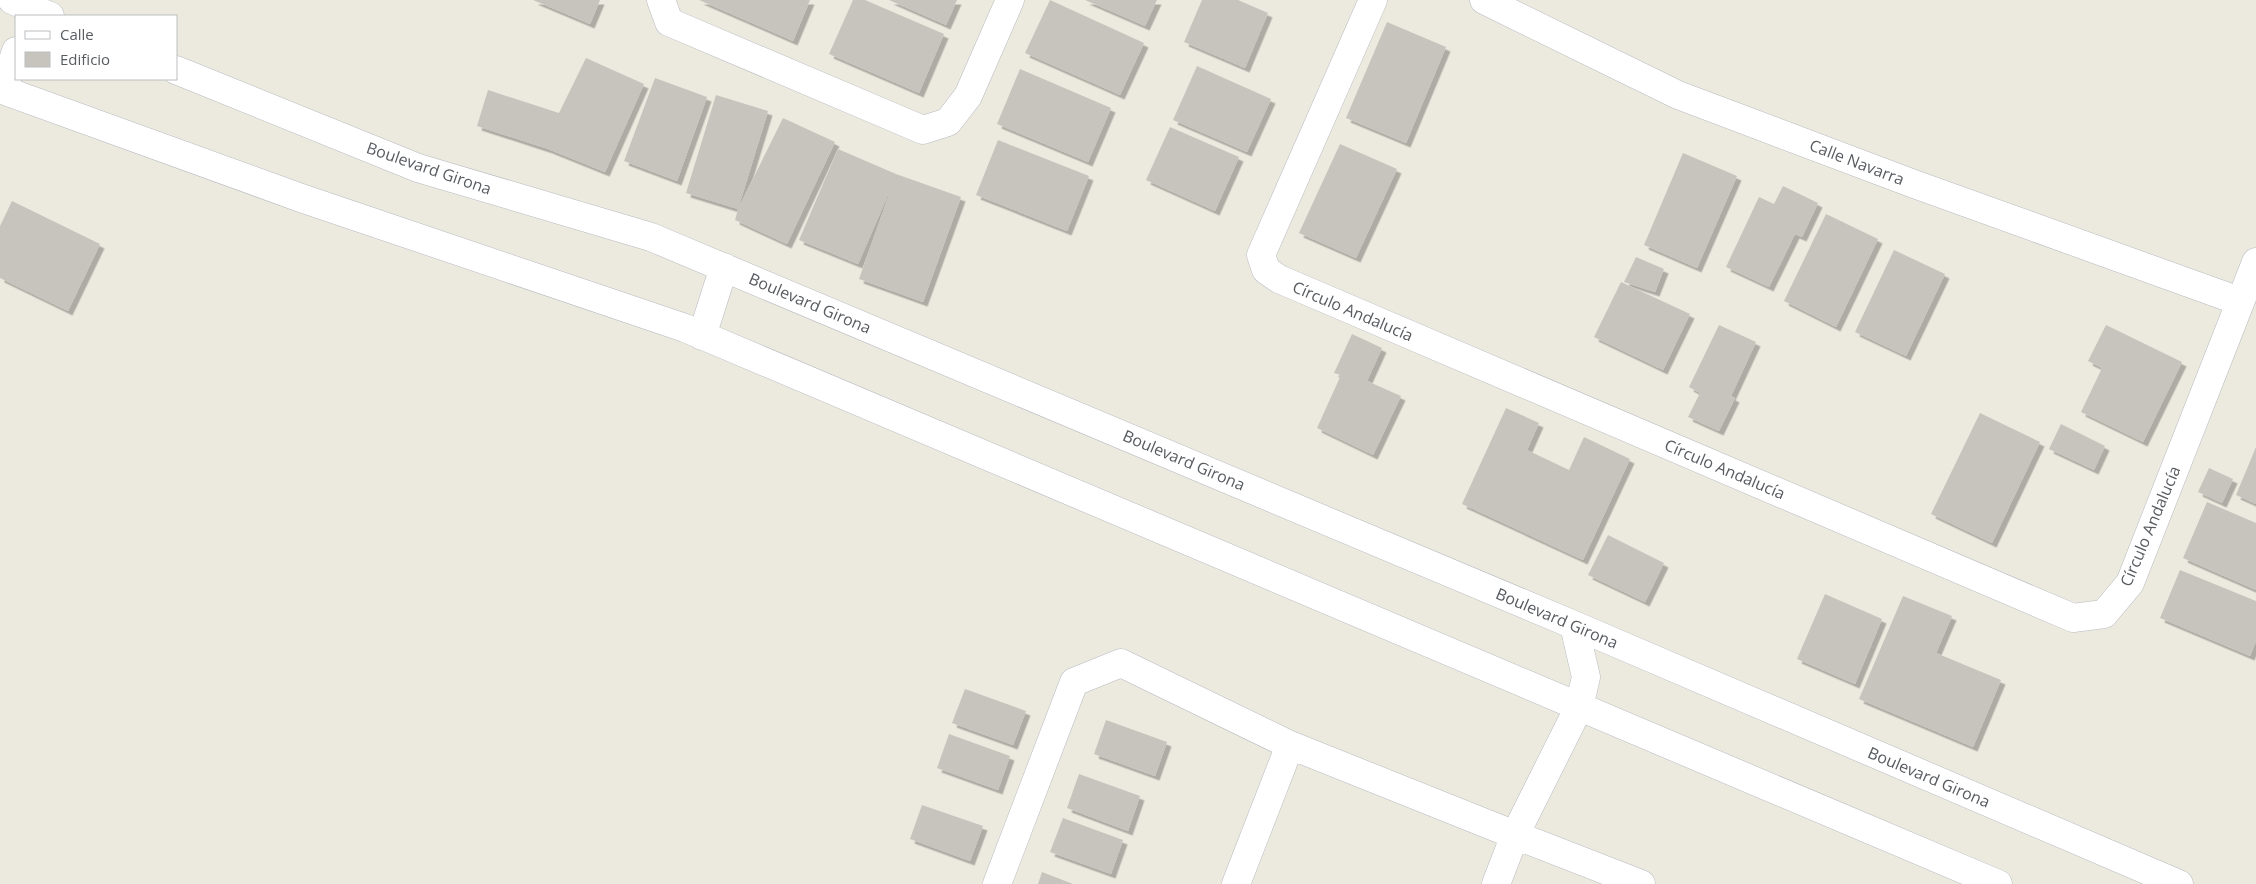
<svg xmlns="http://www.w3.org/2000/svg" width="2256" height="884" viewBox="0 0 2256 884" font-family="'Open Sans',sans-serif">
<style>
.building{fill:#c7c4bd;filter:url(#shadow)}
.lines{fill:none;stroke-linecap:round;stroke-linejoin:round}
.minor-casing{stroke:#b7babf;stroke-width:29}
.minor{stroke:#fff;stroke-width:28}
.labels{text-anchor:middle;stroke-width:4.5;stroke-linejoin:round;paint-order:stroke}
.street-label{font-size:16px;fill:#585c61;stroke:#fff}
</style>
<defs>
<filter id="shadow"><feDropShadow dx="4.5" dy="4.5" stdDeviation="0" flood-color="#0004"/></filter>
</defs>
<rect width="100%" height="100%" fill="#eceadf"/>
<path class="building" d="M533 0H600L590 24Z
M699 0H810L793 41Z
M853 0H865L944 34 919 93 829 54Z
M889 0H957L946 25Z
M1050 0 1144 43 1120 95 1025 53Z
M1085 0H1157L1145 26Z
M1202 0H1238L1268 13 1245 68 1184 42Z
M1387 22 1446 47 1406 143 1346 118Z
M586 58 644 84 605 172 548 149 477 126 488 90 559 113Z
M1197 66 1271 99 1247 152 1173 120Z
M1020 69 1111 108 1088 162 997 124Z
M655 78 707 97 677 181 624 161Z
M716 95 768 111 738 209 686 193Z
M783 118 835 142 787 244 735 220 738 209Z
M1170 127 1239 157 1215 211 1146 180Z
M998 140 1089 176 1067 231 976 195Z
M1340 144 1397 169 1356 258 1299 233Z
M838 149 896 174 961 197 923 302 859 279 894 181 858 264 799 240Z
M1683 153 1737 176 1697 268 1644 245Z
M1783 186 1818 203 1802 237 1795 234 1769 287 1726 267 1759 197 1774 204Z
M12 201 100 244 68 311 0 278V226Z
M1826 214 1878 239 1836 327 1784 301Z
M1894 250 1945 274 1906 356 1855 332Z
M1636 257 1664 269 1655 292 1624 282Z
M1621 282 1690 314 1663 370 1594 337Z
M1719 325 1756 342 1731 396 1735 398 1719 431 1688 417 1700 393 1689 387Z
M2106 325 2182 362 2143 442 2081 412 2102 368 2088 361Z
M1352 334 1382 348 1367 381 1401 396 1373 455 1317 428 1341 375 1334 373Z
M1506 408 1539 423 1527 450 1569 470 1584 437 1630 459 1583 560 1462 504Z
M1980 413 2040 442 1992 543 1931 514Z
M2061 424 2105 446 2094 470 2049 449Z
M2256 447V504L2236 495Z
M2209 468 2233 479 2222 503 2198 492Z
M2207 502 2256 523V590L2183 558Z
M1608 535 1664 563 1645 602 1588 575Z
M2180 570 2256 601V641L2250 656 2160 618Z
M1825 594 1882 619 1855 684 1797 659Z
M1903 596 1952 616 1936 653 2001 680 1973 747 1859 699Z
M965 689 1026 711 1013 745 952 723Z
M1106 720 1167 742 1155 776 1094 754Z
M949 734 1010 756 998 790 937 768Z
M1079 774 1140 796 1128 831 1067 808Z
M922 805 983 826 970 861 910 839Z
M1063 818 1123 840 1111 874 1050 852Z
M1042 872 1073 884H1038Z"/>
<g class="lines">
<g class="minor-casing">
<path id="minor" d="M12 0 50 16
M661 0 669 22 923 130 948 122 968 96 1010 0
M1373 0 1261 255 1266 270 1279 279 2073 618 2104 614 2130 583 2256 262
M1484 0 1678 95 1914 184 2239 301
M176 70 418 168 651 237 1574 625 2179 884
M0 89 301 198 685 328 1998 884
M3 90 16 51
M702 336 724 267
M997 884 1074 682 1121 663 1290 745 1515 835 1579 707 1586 677 1574 625
M1236 884 1290 745
M1496 884 1515 835 1641 884"/>
</g>
<use href="#minor" class="minor"/>
</g>
<g class="labels">
<g class="street-label">
<text transform="translate(1857 162) rotate(21)" y="6">Calle Navarra</text>
<text transform="translate(429 168) rotate(19)" y="6">Boulevard Girona</text>
<text transform="translate(810 303) rotate(23)" y="6">Boulevard Girona</text>
<text transform="translate(1353 311) rotate(23)" y="6">Círculo Andalucía</text>
<text transform="translate(1184 460) rotate(23)" y="6">Boulevard Girona</text>
<text transform="translate(1725 469) rotate(23)" y="6">Círculo Andalucía</text>
<text transform="translate(2150 526) rotate(-67)" y="6">Círculo Andalucía</text>
<text transform="translate(1557 618) rotate(23)" y="6">Boulevard Girona</text>
<text transform="translate(1929 777) rotate(23)" y="6">Boulevard Girona</text>
</g>
</g>
<rect x="15" y="15" width="162" height="65" fill="#ffffff" stroke="#bcbec0"/>
<rect x="25" y="31" width="25" height="8" fill="#ffffff" stroke="#bcbec0"/>
<text x="60" y="40" font-size="15" fill="#585c61">Calle</text>
<rect x="25" y="52" width="25" height="15" fill="#c7c4bd" stroke="#bcbec0"/>
<text x="60" y="65" font-size="15" fill="#585c61">Edificio</text>
</svg>
